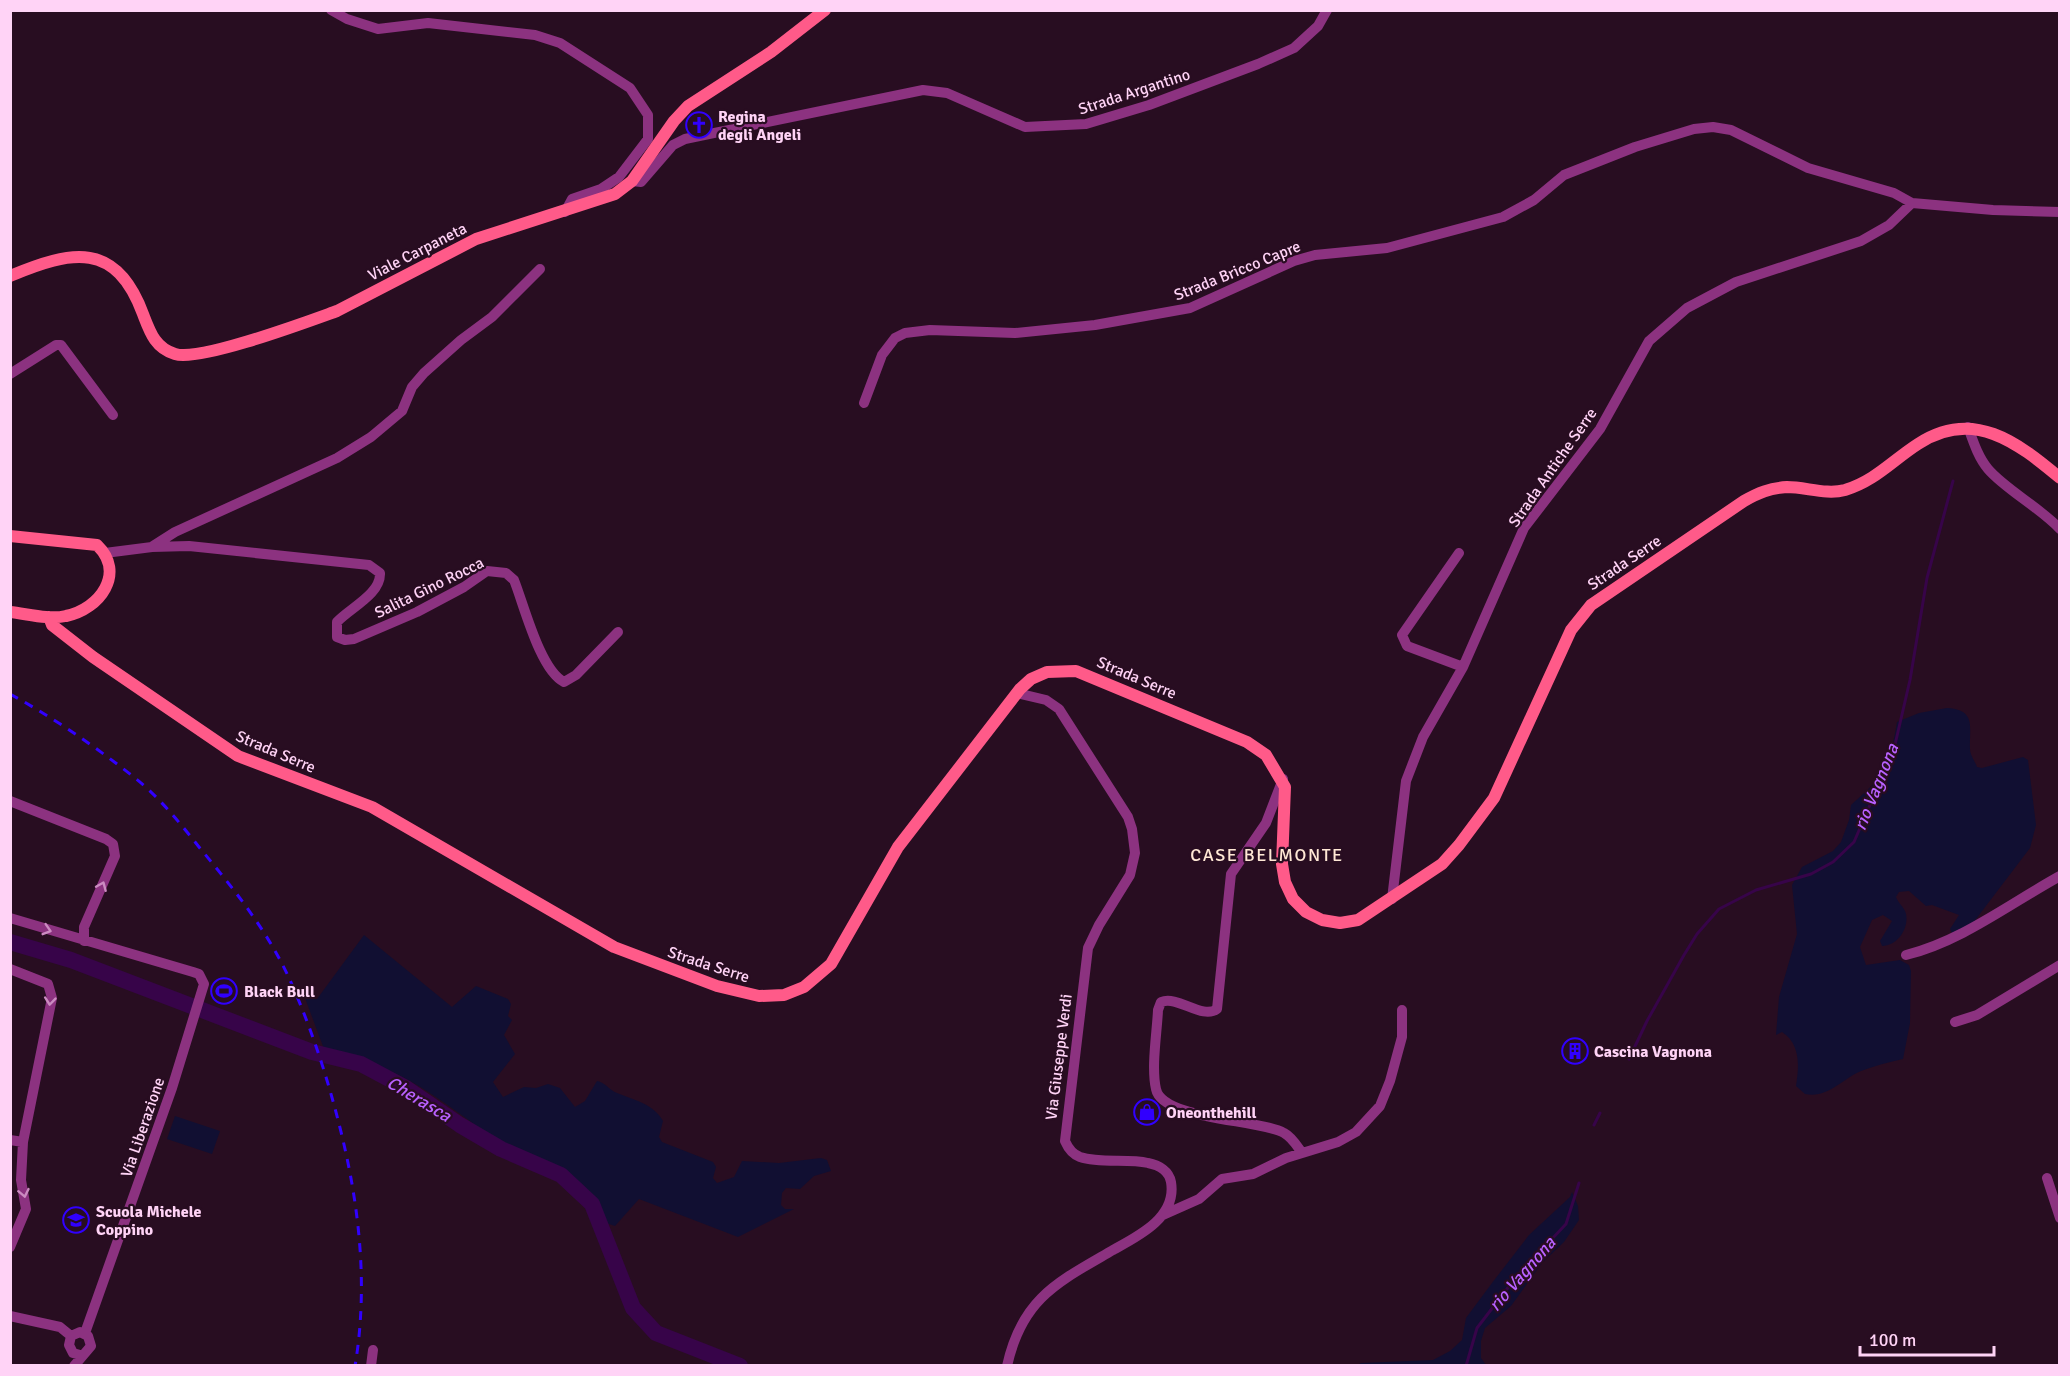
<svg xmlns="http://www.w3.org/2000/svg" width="2070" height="1376" viewBox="0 0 2070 1376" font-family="Signika,sans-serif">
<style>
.green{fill:#110f32}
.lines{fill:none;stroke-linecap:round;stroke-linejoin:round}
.stream{stroke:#370449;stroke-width:3}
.river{stroke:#370449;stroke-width:16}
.minor{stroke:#8c3280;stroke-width:10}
.major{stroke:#ff5a89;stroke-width:12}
.rail{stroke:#3100fe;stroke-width:3;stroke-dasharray:9 8;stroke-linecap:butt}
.oneway{stroke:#cb8bc1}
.labels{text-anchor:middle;stroke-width:4.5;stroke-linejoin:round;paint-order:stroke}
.street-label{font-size:16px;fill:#ffd3f6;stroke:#280d21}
.poi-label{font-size:16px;font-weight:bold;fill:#ffd3f6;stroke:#280d21;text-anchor:start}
.water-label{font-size:18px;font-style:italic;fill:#b961ff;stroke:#280d21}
.neighbourhood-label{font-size:18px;letter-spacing:1.5px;fill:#ffe8d5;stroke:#280d21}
</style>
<rect width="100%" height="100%" fill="#280d21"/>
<path class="green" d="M1947 708C1977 710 1969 727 1970 749 1970 755 1975 761 1977 767L1982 768 2023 757 2028 760 2036 825 2030 848 1973 923 1953 935 1950 929 1959 915 1932 905 1926 906 1909 891 1899 892 1896 897C1898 903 1905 908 1906 914 1909 928 1898 946 1882 946L1880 941 1892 921 1883 915 1872 920 1860 947 1866 965 1900 960 1909 965 1911 971 1910 1023 1903 1059C1889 1062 1874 1066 1861 1071 1842 1079 1827 1099 1805 1094L1796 1086C1799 1067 1801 1044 1782 1032L1776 1035 1779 997 1797 934 1792 885 1802 867 1833 851 1841 842 1849 820 1851 805C1886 774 1889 768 1897 722L1919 713Z
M364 935 452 1007 476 986 508 999 511 1004 508 1016 512 1020 504 1035 515 1054 493 1082 503 1097 524 1087 536 1088 548 1084 560 1088 575 1107 585 1101 597 1081C605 1082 609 1090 617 1093 634 1100 654 1104 663 1121L659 1137 662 1142 713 1162 716 1167 713 1178 717 1183 734 1177 742 1161 779 1163 821 1158 827 1160 831 1171 814 1176 800 1189 786 1188 782 1193 781 1205 785 1209H794L738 1237 639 1199 615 1226 603 1222C583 1173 541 1168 501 1143 471 1123 442 1099 410 1081 385 1066 352 1059 324 1049L305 998 317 999Z
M175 1116 220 1131 212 1154 167 1139Z
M1572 1192 1578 1206 1579 1220 1564 1242 1542 1263 1511 1306 1485 1328 1481 1341V1358L1486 1365H1357L1361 1363 1433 1360 1450 1351 1462 1340 1466 1318 1492 1283 1529 1235 1570 1197Z"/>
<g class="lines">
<path class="stream" d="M1629 1059 1647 1021 1684 955 1697 934 1719 909 1756 890 1811 874 1833 862 1854 842 1894 749 1910 680 1927 578 1953 481
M1594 1125 1600 1113
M1466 1366 1477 1328 1517 1276 1566 1224 1579 1183"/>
<path class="river" d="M10 942 71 960 312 1052 361 1064 406 1088 460 1125 501 1149 561 1175 592 1204 633 1308 656 1333 740 1366"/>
<path class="minor" d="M331 10 347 19 378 29 428 23 535 35 560 43 630 88 648 115V139L619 177 601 189 572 199 565 212
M632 181 641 182 673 145 685 139 923 90 947 93 1025 127 1086 124 1149 105 1258 64 1294 48 1318 26 1327 10
M10 374 56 345H61L113 415
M864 403 882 355 895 338 905 333 930 330 1015 333 1095 325 1190 308 1294 261 1315 255 1387 248 1503 217 1534 200 1564 175 1635 147 1694 129 1713 127 1731 130 1808 168 1894 193 1912 203 1993 210 2060 212
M1968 427C1973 441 1978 457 1988 469 2005 489 2039 507 2060 529
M153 546 175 532 337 458 371 437 402 411 412 387 424 373 461 340 492 317 540 269
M105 553 152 547 189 546 369 565 380 573C381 594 350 608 337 622V637L345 640 354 639 417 612 464 587 487 571 506 573 514 580C524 605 540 670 564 682L576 675 618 632
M1459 553 1402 635 1407 646 1463 667
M1283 779 1266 823 1231 874 1217 1009C1202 1020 1178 995 1161 1002L1158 1010C1157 1033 1151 1067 1156 1089 1162 1120 1259 1119 1284 1133 1292 1137 1297 1146 1302 1153
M10 801 106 839 113 844 115 856 84 927V941
M1392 899 1406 781 1423 737 1463 667 1524 528 1600 429 1649 341 1687 308 1736 282 1861 241 1889 225 1912 203
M10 918 193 972 199 974 204 984 172 1088 85 1333
M1906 955C1962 941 2009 904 2060 876
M10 969 48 984 52 998 23 1142 21 1180 26 1209 10 1247
M1955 1022 1977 1015 2060 965
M10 1140 23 1142
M2047 1178 2060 1218
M1163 1215 1199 1199 1222 1179 1253 1174 1286 1158 1338 1142 1356 1132 1380 1106 1390 1081 1402 1037V1010
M10 1316 60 1327 71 1336
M74 1366 91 1346 88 1336 80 1332 71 1336 69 1345 73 1353 80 1355
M371 1366 373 1350
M1007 1366C1022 1298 1058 1282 1113 1250 1139 1236 1177 1217 1171 1182 1169 1171 1159 1165 1148 1163 1127 1158 1101 1164 1080 1157 1072 1154 1068 1148 1065 1141L1088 948 1099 925 1130 875 1135 853 1132 829 1128 817 1059 709 1046 700 1017 693"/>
<path class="major" d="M10 276C72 250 116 241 143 314 150 332 155 348 175 354 200 362 309 321 337 311L476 239 615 194 632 181 674 121 688 106 771 52 825 10
M10 536 97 545C126 573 100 609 66 616 49 620 28 614 10 612
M49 617 52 625 93 657 238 756 372 807 614 947 717 986 759 996 784 995 804 987 831 964 898 847 1020 689 1031 679 1047 672 1076 671 1247 742 1266 755 1285 787 1282 864 1285 882 1293 899 1306 912 1322 920 1340 923 1358 920 1442 864 1459 845 1494 798 1571 630 1591 605 1744 501C1758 493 1770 488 1787 487 1806 487 1826 495 1845 490 1875 481 1893 460 1918 444 1973 408 2017 442 2060 478"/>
<path class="rail" d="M10 694C54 718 96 747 135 778 159 797 180 823 199 847 233 888 267 930 289 978 312 1029 329 1082 342 1136 360 1211 368 1289 355 1366"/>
</g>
<defs><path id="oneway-chevron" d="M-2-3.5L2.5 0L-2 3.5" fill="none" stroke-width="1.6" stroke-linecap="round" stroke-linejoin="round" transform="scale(1.5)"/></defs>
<g class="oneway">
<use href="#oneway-chevron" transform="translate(102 886) rotate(-67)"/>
<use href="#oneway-chevron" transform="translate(47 930) rotate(17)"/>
<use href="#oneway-chevron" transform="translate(50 1001) rotate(96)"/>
<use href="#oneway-chevron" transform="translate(24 1193) rotate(78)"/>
</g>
<defs>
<g id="church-ring" transform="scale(1.35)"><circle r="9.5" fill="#280d21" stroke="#3100fe" stroke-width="1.5"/><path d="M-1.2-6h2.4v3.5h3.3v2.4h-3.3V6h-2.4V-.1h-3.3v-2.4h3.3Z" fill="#3100fe"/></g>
<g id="stadium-ring" transform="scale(1.35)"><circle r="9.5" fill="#280d21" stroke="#3100fe" stroke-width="1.5"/><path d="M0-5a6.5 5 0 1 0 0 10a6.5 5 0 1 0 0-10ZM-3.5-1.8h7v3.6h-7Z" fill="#3100fe"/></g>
<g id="building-ring" transform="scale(1.35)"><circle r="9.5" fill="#280d21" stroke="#3100fe" stroke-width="1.5"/><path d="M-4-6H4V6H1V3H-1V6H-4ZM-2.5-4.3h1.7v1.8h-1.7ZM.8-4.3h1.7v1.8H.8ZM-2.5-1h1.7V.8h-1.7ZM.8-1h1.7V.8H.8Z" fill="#3100fe"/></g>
<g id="shop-ring" transform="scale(1.35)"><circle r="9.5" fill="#280d21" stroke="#3100fe" stroke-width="1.5"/><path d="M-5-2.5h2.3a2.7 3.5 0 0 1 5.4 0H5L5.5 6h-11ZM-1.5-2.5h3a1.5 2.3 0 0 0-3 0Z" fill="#3100fe"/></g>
<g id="school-ring" transform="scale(1.35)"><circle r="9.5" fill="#280d21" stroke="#3100fe" stroke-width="1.5"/><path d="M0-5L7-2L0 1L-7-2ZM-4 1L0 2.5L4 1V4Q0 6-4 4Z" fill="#3100fe"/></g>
</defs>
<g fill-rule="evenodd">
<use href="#church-ring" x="699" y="125"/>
<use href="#stadium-ring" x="224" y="991"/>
<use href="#building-ring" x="1575" y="1051"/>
<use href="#shop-ring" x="1147" y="1112"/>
<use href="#school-ring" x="76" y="1220"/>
</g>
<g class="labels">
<g class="street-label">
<text transform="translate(1134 91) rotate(-18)" y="6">Strada Argantino</text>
<text transform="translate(417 251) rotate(-27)" y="6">Viale Carpaneta</text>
<text transform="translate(1237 270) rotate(-22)" y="6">Strada Bricco Capre</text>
<text transform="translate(1552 467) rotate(-55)" y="6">Strada Antiche Serre</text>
<text transform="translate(1624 562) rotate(-34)" y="6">Strada Serre</text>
<text transform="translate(429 587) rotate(-26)" y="6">Salita Gino Rocca</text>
<text transform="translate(1137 677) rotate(23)" y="6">Strada Serre</text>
<text transform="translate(276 751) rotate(23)" y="6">Strada Serre</text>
<text transform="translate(709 964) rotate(18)" y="6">Strada Serre</text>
<text transform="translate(1058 1057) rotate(-83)" y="6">Via Giuseppe Verdi</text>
<text transform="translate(142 1127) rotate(-71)" y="6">Via Liberazione</text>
</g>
<g class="poi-label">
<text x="718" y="122">Regina<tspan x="718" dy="18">degli Angeli</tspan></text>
<text x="244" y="997">Black Bull</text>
<text x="1594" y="1057">Cascina Vagnona</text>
<text x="1166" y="1118">Oneonthehill</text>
<text x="96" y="1217">Scuola Michele<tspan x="96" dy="18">Coppino</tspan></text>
</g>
<g class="water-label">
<text transform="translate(1876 787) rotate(-68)" y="6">rio Vagnona</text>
<text transform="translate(419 1099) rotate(31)" y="6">Cherasca</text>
<text transform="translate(1522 1274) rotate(-49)" y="6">rio Vagnona</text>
</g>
<g class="neighbourhood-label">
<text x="1267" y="861">CASE BELMONTE</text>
</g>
</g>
<rect width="2070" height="1376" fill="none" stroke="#ffd3f6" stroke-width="24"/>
<path d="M1860 1346v9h134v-9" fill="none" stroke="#ffd3f6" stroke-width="3"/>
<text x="1869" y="1346" font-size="18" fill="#ffd3f6" stroke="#280d21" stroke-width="4.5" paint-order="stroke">100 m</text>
</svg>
